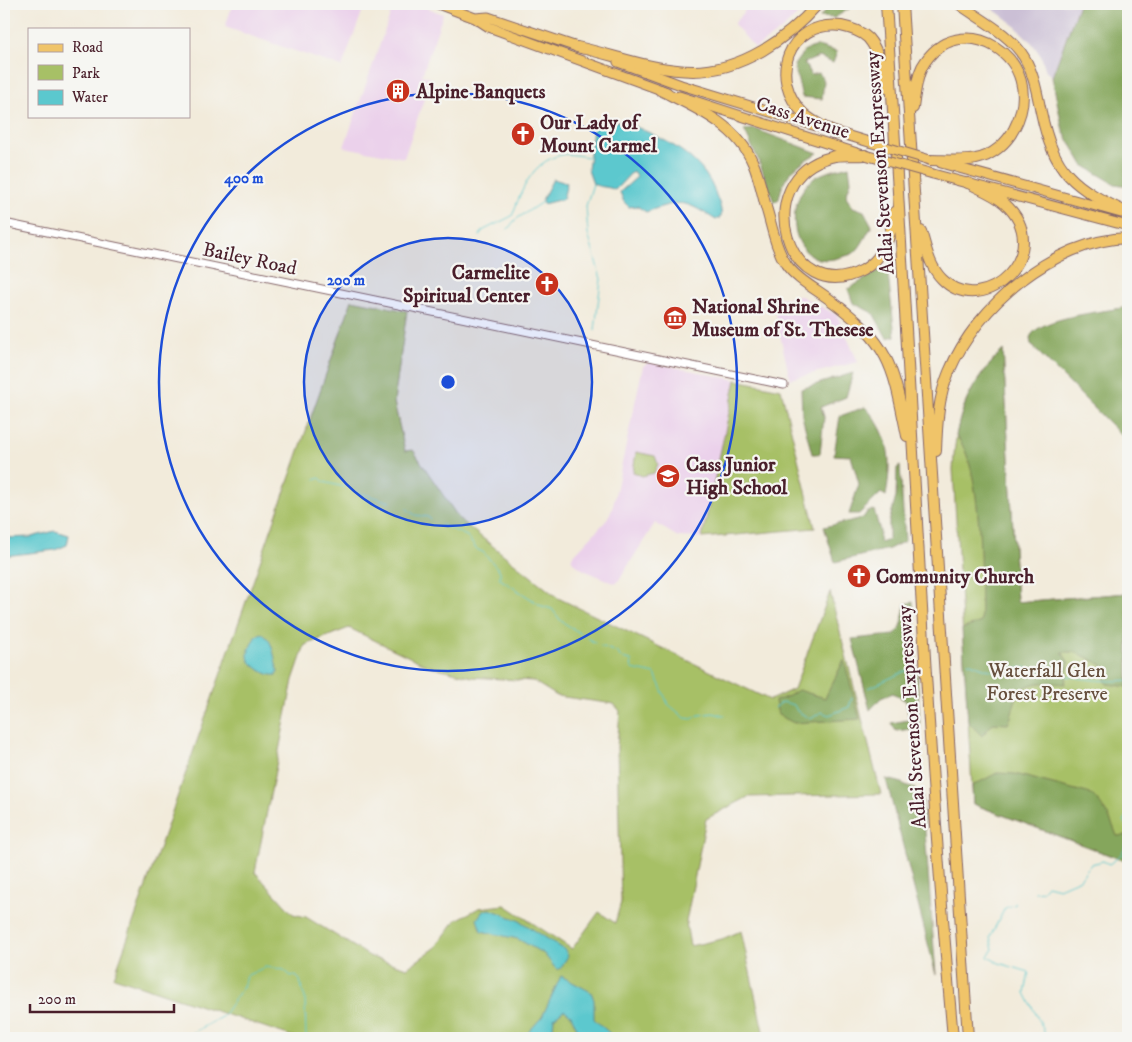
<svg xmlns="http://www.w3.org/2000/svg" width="1132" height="1042" viewBox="0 0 1132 1042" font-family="'IM FELL DW Pica',serif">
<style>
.built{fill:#ebd1eb}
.industrial{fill:#cbbfd5}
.green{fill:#a7c066;stroke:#787048;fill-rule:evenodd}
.forest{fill:#85a65b;stroke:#686243}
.water{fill:#5bc8ce;stroke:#52747c}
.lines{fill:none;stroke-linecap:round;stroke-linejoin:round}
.stream{stroke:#5bc8ce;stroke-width:1}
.minor-casing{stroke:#856669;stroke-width:9}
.major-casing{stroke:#856669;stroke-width:11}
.highway-casing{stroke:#856669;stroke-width:12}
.minor{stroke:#fff;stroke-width:7}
.major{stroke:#f0c469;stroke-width:9}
.highway{stroke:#f0c469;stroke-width:10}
.major-bridge-casing{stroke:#856669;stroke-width:11;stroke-linecap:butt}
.major-bridge{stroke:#f0c469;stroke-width:9}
.ring{fill:none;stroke:#1d4ed8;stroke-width:2.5}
.labels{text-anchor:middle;stroke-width:4.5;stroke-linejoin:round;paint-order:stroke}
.poi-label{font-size:20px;font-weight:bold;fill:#4a1f2b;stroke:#f6f6f2;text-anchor:start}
.street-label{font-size:20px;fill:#4a1f2b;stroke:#f6f6f2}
.park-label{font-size:20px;fill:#664f3d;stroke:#f6f6f2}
.centre{fill:#1d4ed8;stroke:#f6f6f2;stroke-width:2.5}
.ring-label{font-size:15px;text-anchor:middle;font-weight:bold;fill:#1d4ed8;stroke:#f6f6f2;stroke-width:4.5;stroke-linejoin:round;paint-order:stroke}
</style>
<rect width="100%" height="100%" fill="#f6f6f2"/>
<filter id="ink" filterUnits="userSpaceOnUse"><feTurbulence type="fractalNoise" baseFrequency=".02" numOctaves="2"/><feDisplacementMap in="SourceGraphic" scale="10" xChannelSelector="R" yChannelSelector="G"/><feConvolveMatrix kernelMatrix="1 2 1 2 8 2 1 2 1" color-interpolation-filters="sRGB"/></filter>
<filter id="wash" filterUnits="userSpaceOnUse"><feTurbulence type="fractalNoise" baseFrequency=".0096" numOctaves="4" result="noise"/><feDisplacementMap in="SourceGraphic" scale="20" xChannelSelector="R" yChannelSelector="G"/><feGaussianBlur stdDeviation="1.12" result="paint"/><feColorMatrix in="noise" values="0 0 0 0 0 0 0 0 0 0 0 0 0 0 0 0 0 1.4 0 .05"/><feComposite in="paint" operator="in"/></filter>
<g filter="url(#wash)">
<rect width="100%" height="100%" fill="#f2ebdb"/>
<path class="built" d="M233 4H365L342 67 225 27Z
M394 4H416L443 14 422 75 431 78 404 158 344 147Z
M750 4H810L780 31 755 48 734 24Z
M801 296 837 315 858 362 790 379 772 299Z
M650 362 736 380 702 538 678 537 655 523 617 583 611 582 582 569 573 562 571 558 605 522 612 510 643 366Z"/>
<path class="industrial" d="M986 4H1079L1052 77 1046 71 1041 56 1032 43 1012 23Z"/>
<path class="green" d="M352 300 407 311 394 402 405 451 413 450 460 520 558 598 770 700 794 689 830 592 881 794 748 797 706 819 686 922 690 946 722 939 741 931 763 1031 769 1038H297L114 977ZM349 628 426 665 472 677 533 681 557 696 614 704 620 711 617 747 621 902 615 923 599 912 572 949 505 905 479 908 456 920 435 948 407 968 371 957 306 917 293 914 255 872 293 680 305 645Z
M1003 350 1017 602 1128 593V862L973 804 953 470C956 416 965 389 1003 350Z
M736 380 781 389 815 528 702 538Z
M636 452 655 456 658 464 654 473 642 476 633 472Z"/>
<path class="forest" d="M831 4H857L834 18 820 17Z
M1079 4H1128V186L1115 184 1083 165 1063 131 1052 77Z
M818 46 837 52 833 63 819 57 804 63 811 75 819 73 824 81 822 99 802 97 794 65 805 50Z
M755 129 818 153C797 164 783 175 779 199L774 202 758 159 744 130Z
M849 166 851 181 846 196 853 207 864 211 872 226C867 233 862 246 855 252 852 255 845 256 841 257 791 275 779 200 816 177 826 171 839 169 849 166Z
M887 266 895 336 887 338 873 313 853 303 848 289Z
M1128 307V442L1038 352 1031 344 1030 338C1036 317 1108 311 1128 307Z
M1003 350 1017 602 1128 593V687L1107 684 1103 674 1102 665 1076 652H1062L1069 663 1065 684C1049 683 1028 679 1018 695 1013 704 1013 715 1008 724L993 723 982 736 968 722 962 629 981 622C980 579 984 466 956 436 963 399 977 377 1003 350Z
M853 373 846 397 821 407 824 417 820 454H812L802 416 801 389Z
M865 407C891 434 892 461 886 496L881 493 859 514H849L859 484 851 456 834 455 840 416Z
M900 466 905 541 889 549 835 562 824 527 863 518 867 512 874 510 880 531 879 542 889 539V522L896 497 897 468Z
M913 602 920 728 896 731 891 723 909 720 906 701 893 693 881 698 870 710 852 639 894 635 901 627 905 604Z
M844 660 860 719 794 723 778 715 775 701 789 696 798 690 825 698Z
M997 773 1015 774 1091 794C1104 806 1111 819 1117 836L1128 835V862L973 804 972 786Z
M886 779 899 782 922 792 936 975Z"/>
<path class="water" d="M622 121C658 136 703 154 716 195 719 203 722 208 721 217L716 220C684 200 683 199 646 212L637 206 629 207 624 202 620 192 637 177 633 171 615 190C608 186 601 188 593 184L588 170 593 129 601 123Z
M553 179 567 183 563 199 543 204 542 200Z
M55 531 69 535 67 545 55 550 4 556V538L31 537Z
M261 633C275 641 273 657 278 671L276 675C268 677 248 665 248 656 247 651 253 642 255 637Z
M490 909 520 921 565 950 568 956 560 969H556L544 954 518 939 481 931 477 919 483 911Z
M561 976 591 992 594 1000V1019L615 1038H581L571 1015 564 1010 554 1018 552 1038H523L542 1017Z"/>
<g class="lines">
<path class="stream" d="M593 184 586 206 588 234 601 279 595 330
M508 229 515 220 542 202
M480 236 482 231 512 216C522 190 531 162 561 155 569 153 580 156 588 157
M315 479 320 478 324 482 344 487
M357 492 390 502
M407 509 415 515 428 517 430 519
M442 525 467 536 476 549 483 552 500 571V579L503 581 542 606 552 609 561 621 595 643
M601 646 618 653 621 658 631 660 632 669 655 674 668 704 685 718 692 719 699 715 713 713 725 716
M968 662C979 666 992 673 1005 671 1013 670 1018 667 1027 668 1056 674 1099 684 1128 680
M869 688 914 667
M775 708 782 702 794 705 797 711 811 719 821 712 829 715 849 707 852 698
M1128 815 1124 821 1128 828
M1123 854 1128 860
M1035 892 1042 891 1047 885 1059 888 1080 879 1091 864 1103 861 1109 864C1121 857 1126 850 1128 836
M1015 902 1016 904 1005 908 990 937 993 949 988 957 999 963 1029 972 1025 993 1042 1026 1046 1038
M183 1038 223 1016 243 987 246 976 265 967 275 968 284 970 291 976 295 975 300 980 302 991 305 997 306 1038"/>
</g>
</g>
<g filter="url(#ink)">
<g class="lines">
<g class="minor-casing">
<path id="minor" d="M4 223 784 385"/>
</g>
<g class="major-casing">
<path id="major" d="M438 4 475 18 489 27 667 92
M475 18 488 17 583 49
M618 62 681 85 869 142
M679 96 860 154
M941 163 1121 213
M933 174 1128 226"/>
</g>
<g class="highway-casing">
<path id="highway" d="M886 4C910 348 922 694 953 1038
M902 4 968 1038
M959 4C981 20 1010 34 1024 57 1034 74 1037 93 1041 112 1054 173 1073 187 1128 213
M577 47C615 55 654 71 693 71 742 71 787 39 818 4
M660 90C696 108 736 124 753 163 759 177 762 192 766 207 772 226 775 247 786 264 797 280 818 290 833 302 892 346 893 368 907 436
M913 108C915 95 916 79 922 67 957 3 1052 57 1014 129 1007 143 992 156 976 159 962 162 944 160 930 160
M836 134C825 127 813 122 804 114 767 79 788 20 841 26 851 28 861 31 868 38 880 52 883 71 887 88
M865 155C854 156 841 154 831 157 748 178 787 311 863 270 885 257 891 236 894 212
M921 231C926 247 929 266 942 279 984 322 1058 250 1004 203 994 194 980 189 968 183
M936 451C937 424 938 398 949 372 977 305 1054 240 1128 238"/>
</g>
<use href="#minor" class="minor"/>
<use href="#major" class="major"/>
<use href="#highway" class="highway"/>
<g class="major-bridge-casing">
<path id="major-bridge" d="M869 142 930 160
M865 155 933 174"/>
</g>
<use href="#major-bridge" class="major-bridge"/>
</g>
</g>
<circle cx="448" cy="382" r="144" fill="#1d4ed8" fill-opacity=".12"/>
<g class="ring">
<circle cx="448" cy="382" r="144"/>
<circle cx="448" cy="382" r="289"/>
</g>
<defs>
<g id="building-disc" transform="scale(1.25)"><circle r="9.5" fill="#c8321e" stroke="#f6f6f2"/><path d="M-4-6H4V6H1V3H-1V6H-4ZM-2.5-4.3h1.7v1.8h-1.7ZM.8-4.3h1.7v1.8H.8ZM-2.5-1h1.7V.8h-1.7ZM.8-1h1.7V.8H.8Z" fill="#fff"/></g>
<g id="church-disc" transform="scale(1.25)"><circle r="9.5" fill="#c8321e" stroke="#f6f6f2"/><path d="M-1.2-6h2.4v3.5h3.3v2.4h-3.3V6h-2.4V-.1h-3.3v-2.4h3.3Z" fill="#fff"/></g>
<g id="museum-disc" transform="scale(1.25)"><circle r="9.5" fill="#c8321e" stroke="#f6f6f2"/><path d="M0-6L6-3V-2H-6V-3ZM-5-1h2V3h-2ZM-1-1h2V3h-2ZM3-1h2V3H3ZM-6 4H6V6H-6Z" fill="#fff"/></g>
<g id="school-disc" transform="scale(1.25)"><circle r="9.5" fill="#c8321e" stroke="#f6f6f2"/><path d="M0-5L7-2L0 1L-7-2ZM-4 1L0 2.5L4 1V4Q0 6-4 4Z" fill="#fff"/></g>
</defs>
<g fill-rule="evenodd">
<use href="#building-disc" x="398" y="91"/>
<use href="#church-disc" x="523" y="134"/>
<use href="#church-disc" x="547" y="284"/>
<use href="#museum-disc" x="675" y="318"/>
<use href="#school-disc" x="668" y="476"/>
<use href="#church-disc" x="859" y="576"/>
</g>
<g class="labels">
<g class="poi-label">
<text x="416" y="98">Alpine Banquets</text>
<text x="540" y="129">Our Lady of<tspan x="540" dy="23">Mount Carmel</tspan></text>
<text x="530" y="279" text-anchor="end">Carmelite<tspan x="530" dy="23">Spiritual Center</tspan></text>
<text x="692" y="313">National Shrine<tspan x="692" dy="23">Museum of St. Thesese</tspan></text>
<text x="686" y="471">Cass Junior<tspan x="686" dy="23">High School</tspan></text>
<text x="876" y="583">Community Church</text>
</g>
<g class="street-label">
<text transform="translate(803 117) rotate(18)" y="7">Cass Avenue</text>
<text transform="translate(879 163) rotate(-94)" y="7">Adlai Stevenson Expressway</text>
<text transform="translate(250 258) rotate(12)" y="7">Bailey Road</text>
<text transform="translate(911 717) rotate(-94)" y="7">Adlai Stevenson Expressway</text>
</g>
<g class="park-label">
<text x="1047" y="677">Waterfall Glen<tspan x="1047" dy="23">Forest Preserve</tspan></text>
</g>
</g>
<circle cx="448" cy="382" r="8" class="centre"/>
<g class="ring-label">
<text x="244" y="183">400 m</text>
<text x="346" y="285">200 m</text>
</g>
<rect width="1132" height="1042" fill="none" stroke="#f6f6f2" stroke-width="20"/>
<rect x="28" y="28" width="162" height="90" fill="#f6f6f2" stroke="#b1a0a2"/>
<rect x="38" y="44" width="25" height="8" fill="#f0c469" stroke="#b1a0a2"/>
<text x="72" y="52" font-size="15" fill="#4a1f2b">Road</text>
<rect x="38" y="65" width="25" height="15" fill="#a7c066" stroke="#b1a0a2"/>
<text x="72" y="78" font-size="15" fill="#4a1f2b">Park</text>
<rect x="38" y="90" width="25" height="15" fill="#5bc8ce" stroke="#b1a0a2"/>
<text x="72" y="102" font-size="15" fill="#4a1f2b">Water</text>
<path d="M30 1004v8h144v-8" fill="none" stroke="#4a1f2b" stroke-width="2.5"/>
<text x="38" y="1004" font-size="15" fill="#4a1f2b" stroke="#f6f6f2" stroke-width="4" paint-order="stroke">200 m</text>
</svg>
